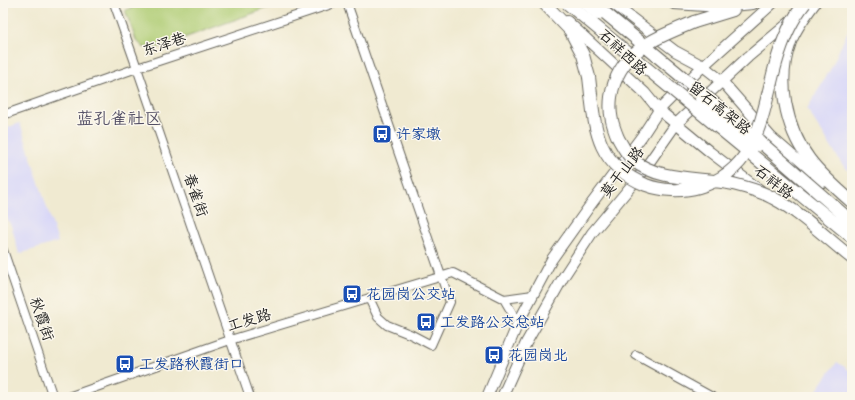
<svg xmlns="http://www.w3.org/2000/svg" width="855" height="400" viewBox="0 0 855 400" font-family="'Architects Daughter','LXGW WenKai TC',sans-serif">
<style>
.built{fill:#d8d7f8}
.green{fill:#afcc73;stroke:#667448}
.lines{fill:none;stroke-linecap:round;stroke-linejoin:round}
.minor-casing{stroke:#66645b;stroke-width:10}
.major-casing{stroke:#66645b;stroke-width:12}
.highway-casing{stroke:#66645b;stroke-width:14}
.minor{stroke:#fff;stroke-width:8}
.major{stroke:#fff;stroke-width:10}
.highway{stroke:#fff;stroke-width:12}
.major-bridge-casing{stroke:#66645b;stroke-width:12;stroke-linecap:butt}
.highway-bridge-casing{stroke:#66645b;stroke-width:14;stroke-linecap:butt}
.major-bridge{stroke:#fff;stroke-width:10}
.highway-bridge{stroke:#fff;stroke-width:12}
.labels{text-anchor:middle;stroke-width:3;stroke-linejoin:round;paint-order:stroke}
.street-label{font-size:15px;fill:#1c1c1c;stroke:#fbf7ec}
.transit-label{font-size:15px;fill:#164399;stroke:#fbf7ec;text-anchor:start}
.quarter-label{font-size:17px;fill:#534f65;stroke:#fbf7ec}
</style>
<rect width="100%" height="100%" fill="#fbf7ec"/>
<filter id="ink" filterUnits="userSpaceOnUse"><feTurbulence type="fractalNoise" baseFrequency=".025" numOctaves="2"/><feDisplacementMap in="SourceGraphic" scale="8" xChannelSelector="R" yChannelSelector="G"/><feConvolveMatrix kernelMatrix="1 2 1 2 8 2 1 2 1" color-interpolation-filters="sRGB"/></filter>
<filter id="wash" filterUnits="userSpaceOnUse"><feTurbulence type="fractalNoise" baseFrequency=".012" numOctaves="4" result="noise"/><feDisplacementMap in="SourceGraphic" scale="16" xChannelSelector="R" yChannelSelector="G"/><feGaussianBlur stdDeviation="0.9" result="paint"/><feColorMatrix in="noise" values="0 0 0 0 0 0 0 0 0 0 0 0 0 0 0 0 0 1.4 0 .05"/><feComposite in="paint" operator="in"/></filter>
<g filter="url(#wash)">
<rect width="100%" height="100%" fill="#f0ead1"/>
<path class="built" d="M852 22V174L842 164 807 109 831 68Z
M20 123 58 242 19 254 12 228 3 211V129Z
M837 362 852 372V397H812Z"/>
<path class="green" d="M146 3H282L153 49 143 47 136 40 125 10Z"/>
</g>
<g filter="url(#ink)">
<g class="lines">
<g class="minor-casing">
<path id="minor" d="M114 3 137 68 250 397
M347 3 450 302 431 345 412 335 387 325 378 317 369 298
M3 115 137 68 335 3
M3 250 53 397
M504 299 533 295
M636 355 712 397
M68 397 230 340 453 273 504 299 518 323"/>
</g>
<g class="major-casing">
<path id="major" d="M612 3 675 51 703 66 722 81 771 137 823 182
M567 21 645 93 659 110 710 152 760 190
M487 397 518 323 552 259 589 207 642 136 659 110 703 66 773 3
M502 397 526 343 564 276 592 233 641 174 676 124 748 57 791 21"/>
</g>
<g class="highway-casing">
<path id="highway" d="M544 3 570 30 583 55 589 77
M674 3 721 6 753 3
M814 3C805 15 795 28 790 42 776 80 785 127 809 159 821 175 837 189 852 202
M694 22 733 10"/>
</g>
<use href="#minor" class="minor"/>
<use href="#major" class="major"/>
<use href="#highway" class="highway"/>
<g class="major-bridge-casing">
<path id="major-bridge" d="M584 3 598 15
M700 99 757 146"/>
</g>
<g class="highway-bridge-casing">
<path id="highway-bridge" d="M567 3 852 237
M593 3 750 133 852 222
M694 22C656 38 618 51 611 97 609 113 612 124 618 138 622 145 627 155 633 160 659 182 702 177 733 184 745 187 761 191 773 198 802 213 826 238 852 258
M589 77C595 125 593 163 646 185 662 191 682 192 699 187 759 171 762 112 776 63 782 42 791 20 805 3"/>
</g>
<use href="#major-bridge" class="major-bridge"/>
<use href="#highway-bridge" class="highway-bridge"/>
</g>
</g>
<defs>
<g id="bus-square" transform="scale(1)"><rect x="-9" y="-9" width="18" height="18" rx="4" fill="#1a4fb4" stroke="#fbf7ec"/><path d="M-5-6H5V4H4V6H2V4H-2V6H-4V4H-5ZM-3.5-4V0h7V-4ZM-3.5 1.2v1.5H-2V1.2ZM2 1.2v1.5H3.5V1.2Z" fill="#fff"/></g>
</defs>
<g fill-rule="evenodd">
<use href="#bus-square" x="382" y="134"/>
<use href="#bus-square" x="352" y="294"/>
<use href="#bus-square" x="426" y="322"/>
<use href="#bus-square" x="494" y="355"/>
<use href="#bus-square" x="125" y="364"/>
</g>
<g class="labels">
<g class="street-label">
<text transform="translate(164 44) rotate(-18)" y="5">东泽巷</text>
<text transform="translate(623 52) rotate(43)" y="5">石祥西路</text>
<text transform="translate(720 108) rotate(39)" y="5">留石高架路</text>
<text transform="translate(622 172) rotate(-52)" y="5">莫干山路</text>
<text transform="translate(774 182) rotate(38)" y="5">石祥路</text>
<text transform="translate(196 195) rotate(71)" y="5">春雀街</text>
<text transform="translate(42 319) rotate(71)" y="5">秋霞街</text>
<text transform="translate(249 320) rotate(-17)" y="5">工发路</text>
</g>
<g class="transit-label">
<text x="396" y="139">许家墩</text>
<text x="366" y="299">花园岗公交站</text>
<text x="440" y="327">工发路公交总站</text>
<text x="508" y="360">花园岗北</text>
<text x="139" y="369">工发路秋霞街口</text>
</g>
<g class="quarter-label">
<text x="119" y="124">蓝孔雀社区</text>
</g>
</g>
<rect width="855" height="400" fill="none" stroke="#fbf7ec" stroke-width="16"/>
</svg>
